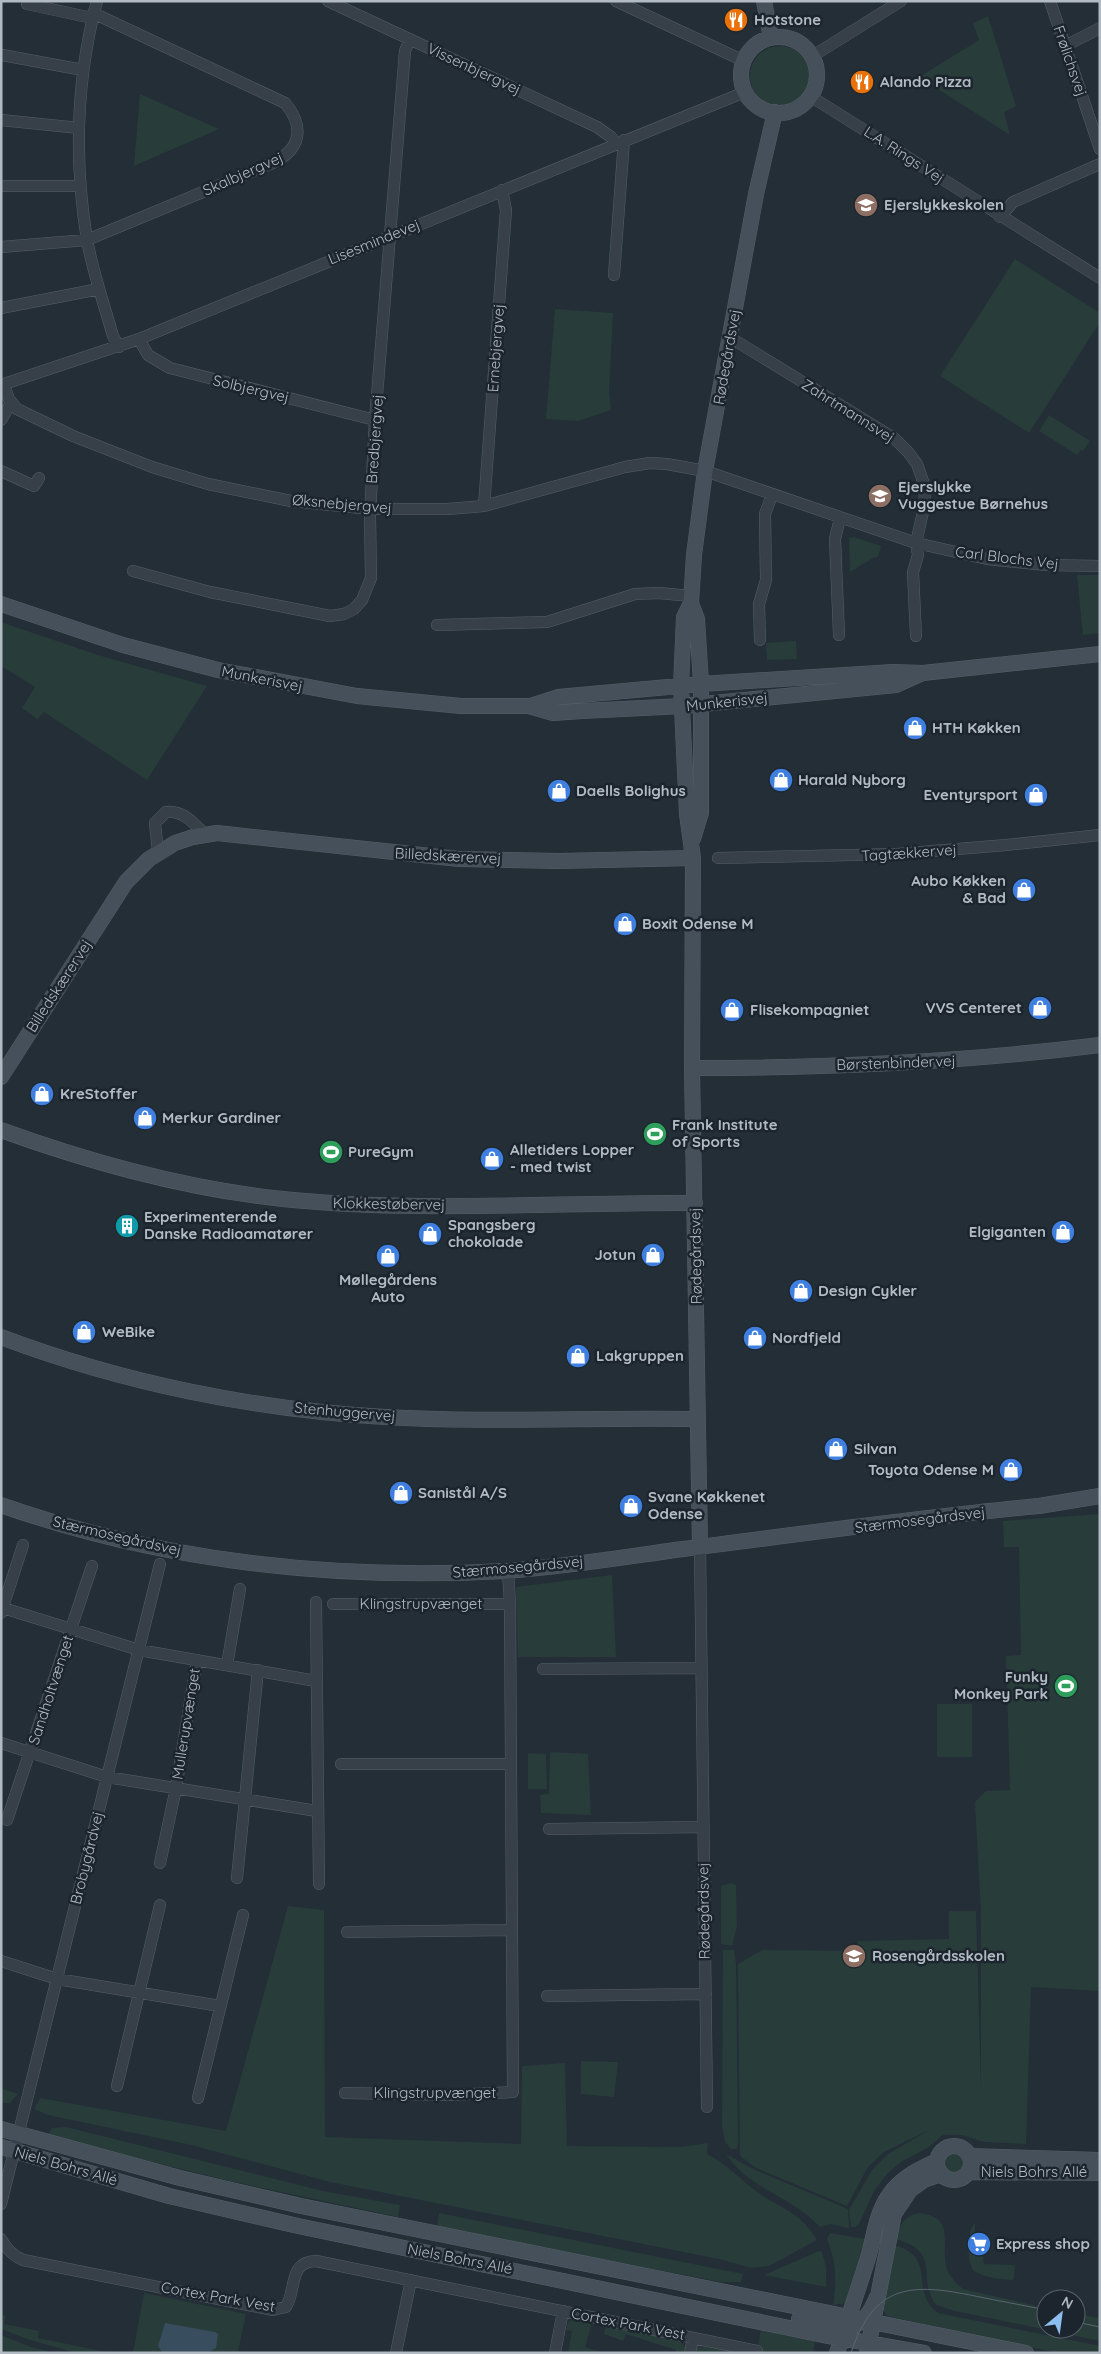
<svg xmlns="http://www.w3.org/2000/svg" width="1101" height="2354" viewBox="0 0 1101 2354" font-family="Quicksand,sans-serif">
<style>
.green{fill:#283c3a}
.water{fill:#384d5d}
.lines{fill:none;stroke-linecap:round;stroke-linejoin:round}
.street-casing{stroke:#555e66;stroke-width:12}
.secondary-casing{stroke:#555e66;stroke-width:16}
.street{stroke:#374048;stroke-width:11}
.secondary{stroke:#45505a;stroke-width:15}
.tram{stroke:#59656f;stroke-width:1}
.labels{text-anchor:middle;stroke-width:5;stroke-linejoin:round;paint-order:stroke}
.poi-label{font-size:15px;font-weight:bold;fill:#b2bbc4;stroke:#1c252d;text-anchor:start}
.street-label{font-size:15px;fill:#b2bbc4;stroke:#1c252d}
</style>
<rect width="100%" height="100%" fill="#232e37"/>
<path class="green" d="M988 16 1016 106 1004 112 1010 135 919 77 979 40 973 23Z
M750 76a30 30 0 1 1 60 0a30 30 0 1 1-60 0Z
M140 94 219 129 134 166Z
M1015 259 1100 313V322L1029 433 940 376Z
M555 309 613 313 609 392 611 410 578 421 546 419Z
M1049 415 1090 441 1083 451 1081 450 1077 455 1039 431Z
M854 537 881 546 878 557 873 558 850 572 849 538Z
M1077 575H1100V633L1083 635Z
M1 622 98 655 207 686 147 780 44 712 37 719 22 708 35 687 1 666Z
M796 641 797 659 767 660 766 643Z
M1100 1514V1991L1031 1987 1026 2144 984 2142 962 2135H943L929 2147 901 2162 887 2174 874 2191 859 2224 855 2227H851L849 2210 872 2170 888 2154 929 2130 884 2152 868 2167 847 2206 756 2168 740 2156 738 1964 762 1950 858 1951V1941L949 1939V1911H976L981 2090V1913L975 1802 986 1791 1010 1790 1006 1656 1021 1655 1019 1547H1004L1003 1521Z
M612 1575 616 1657H518L516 1587Z
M937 1704H972V1757H937Z
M550 1752 588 1754 591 1815 541 1813 540 1795 549 1794Z
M528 1753 546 1754 547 1789H528Z
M731 1883 736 1885 737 1926 732 1946 721 1944V1886Z
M288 1906 324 1910 325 2137 521 2144 522 2066 565 2063 567 2146 681 2147 708 2143 707 2154C727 2164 742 2181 760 2194 783 2209 802 2214 817 2240L769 2266 752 2268 719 2259 330 2182 191 2145 48 2115 34 2109 40 2098 226 2131Z
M723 1950H734L736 1963 738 2144 737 2149H731L725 2142 722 2125Z
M581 2061 618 2062 614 2097 581 2094Z
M1 2088 18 2094 10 2103H1Z
M66 2127 323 2191 400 2205 398 2217 230 2181 47 2136 52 2128Z
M726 2154 753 2169 848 2209 849 2228 830 2224 820 2227C793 2197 749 2189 726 2154Z
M945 2163a9 9 0 1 1 18 0a9 9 0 1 1-18 0Z
M439 2213 743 2274 741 2282H720L437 2227Z
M920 2213C959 2218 938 2249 948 2272 952 2279 957 2284 963 2289L1046 2308V2329H1076V2314L1100 2318V2341L955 2311 936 2305C916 2279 943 2251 895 2239 900 2224 904 2216 920 2213Z
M975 2223 974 2255H983L984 2264 1012 2265 1015 2266 1014 2278 1012 2280C1003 2280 982 2277 974 2271 966 2264 967 2227 975 2223Z
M830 2233 865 2239 852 2297 848 2303 833 2305C837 2281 836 2262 827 2239Z
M894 2245C939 2257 908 2291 938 2313L1100 2346V2353H1057L887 2316 882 2308Z
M819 2251 822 2252 826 2267V2287L764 2275Z
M144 2293 246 2314 238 2351 245 2353H133Z
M1 2315 6 2316 4 2324 39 2331 38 2338 111 2353H76L30 2340 1 2329Z
M575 2319 592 2323 585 2347 603 2353H568L572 2331 566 2330 568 2322Z
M606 2325 679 2340 685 2347 684 2353H676V2350L626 2334 623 2341 604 2334Z
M761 2328 815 2341 813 2353H757Z
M1 2335 31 2347 55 2353H1Z
M707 2345 742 2353H695L698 2347Z"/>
<path class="water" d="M165 2323 215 2332 218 2334 216 2348 207 2353 162 2352 158 2346Z"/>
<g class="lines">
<g class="street-casing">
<path id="street" d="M97 1C76 80 74 160 87 240 93 273 104 304 113 336L119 347
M328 1 597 127 611 137 616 143
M616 1 744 61
M1050 1 1100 149
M27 4 92 18
M1065 46 1100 28
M2 55 83 70
M811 57 901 1
M810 96 1100 278
M1 120 79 128
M1 186H80
M1000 217 1013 202 1100 164
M1 247 87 240 273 163C301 149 305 127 285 103L93 13
M614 275 624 140
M1 308 99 289
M731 338 894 438 908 452 917 464 924 484 925 503 916 543 918 555 913 572 916 636
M139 339 148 355 170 368 375 420
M1 385 139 339 745 92
M4 385 9 399 17 409 73 436 152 467 208 484 291 501 370 509H448L484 506 625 467 650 463 667 464 705 471 916 543 987 559 1046 565 1100 566
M1 420 11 403
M1 471 34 486 39 478
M484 506 506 210 502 190
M133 571 210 592 330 616 344 614 354 609 362 600 371 578 370 515 375 420 405 51 410 39
M437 625 547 622 635 594 659 593 691 596
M839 635 835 539 840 518
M760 640 759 604 766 580 765 514 772 495
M158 852 155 823 166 812C183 810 194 823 205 835
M718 858 897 854 1006 845 1100 835
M700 1547 707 2107
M316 1602 319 1884
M333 1604H510
M3 1608 139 1650 316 1681
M1 1613 23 1545
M227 1665 240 1589
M543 1669 701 1668
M1 1743 107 1777 317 1811
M341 1764H511
M7 1820 92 1566
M549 1829 703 1827
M160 1863 176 1788 197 1660
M237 1878 258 1670
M347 1932 512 1930
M1 1961 57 1979 220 2006
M547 1996 706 1994
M117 2086 160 1905
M345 2093 449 2095 513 2092 510 1604 508 1571
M198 2098 243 1915
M1 2204 160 1564
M1 2239C7 2249 12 2255 23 2260L273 2310 286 2307C297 2288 288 2262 316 2261L757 2351
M396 2353 411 2280
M555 2353 563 2311
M690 2353 693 2338"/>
</g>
<g class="secondary-casing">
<path id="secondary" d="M764 1 771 38
M741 75a38 38 0 1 1 76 0a38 38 0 1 1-76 0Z
M691 603 697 619 701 684V813L693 839
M1 604 123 645 218 670 357 696 461 706H529L553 713 582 711 683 706 896 685 923 673
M530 706 558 697 701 684 893 672 923 673 1100 654
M692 1068C829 1068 964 1062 1100 1045
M1 1077 126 882 149 859 175 843 193 837 217 833 459 859 559 861 693 858
M1 1130C92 1163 188 1189 283 1199 420 1213 558 1202 695 1203
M1 1337C123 1383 256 1410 385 1417 489 1423 594 1417 698 1419
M1 1505C163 1562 335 1580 505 1571 565 1567 624 1557 683 1549 802 1534 920 1517 1039 1506L1100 1496
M700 1547 692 1068 693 858 687 814 681 686 684 617 691 603 694 555 705 471 756 194 775 112
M1 2129 180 2178 301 2206 1026 2353
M937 2163a17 17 0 1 1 34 0a17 17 0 1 1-34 0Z
M1 2147 169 2196 298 2226 823 2335 924 2353
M969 2156 1100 2160
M968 2172 1100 2173
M799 2319C836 2327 860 2341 877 2297
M837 2353C847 2321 858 2290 868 2258 875 2234 876 2210 893 2190 905 2176 921 2168 937 2161
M867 2353 894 2214 910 2190 924 2180 941 2174"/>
</g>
<use href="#street" class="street"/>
<use href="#secondary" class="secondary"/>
<path class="tram" d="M1076 2322 1100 2327
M851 2353C874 2283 912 2283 975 2296 999 2301 1022 2305 1046 2310"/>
</g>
<defs>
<g id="restaurant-disc" transform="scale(1.25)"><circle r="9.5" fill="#e8710a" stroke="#1c252d"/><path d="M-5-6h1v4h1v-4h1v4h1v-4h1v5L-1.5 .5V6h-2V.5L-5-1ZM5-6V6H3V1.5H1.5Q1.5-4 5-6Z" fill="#fff"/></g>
<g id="school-disc" transform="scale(1.25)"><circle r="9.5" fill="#8d6e63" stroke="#1c252d"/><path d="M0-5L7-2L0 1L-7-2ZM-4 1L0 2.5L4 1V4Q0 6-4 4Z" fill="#fff"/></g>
<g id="shop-disc" transform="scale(1.25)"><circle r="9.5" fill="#3f7fe0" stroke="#1c252d"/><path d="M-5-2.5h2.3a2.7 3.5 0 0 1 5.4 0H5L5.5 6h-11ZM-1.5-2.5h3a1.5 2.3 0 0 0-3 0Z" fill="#fff"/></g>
<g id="stadium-disc" transform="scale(1.25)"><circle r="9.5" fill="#2e9e5b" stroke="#1c252d"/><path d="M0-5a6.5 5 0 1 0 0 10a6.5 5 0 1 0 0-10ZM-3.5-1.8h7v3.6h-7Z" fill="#fff"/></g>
<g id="building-disc" transform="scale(1.25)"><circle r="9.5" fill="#0f9aa8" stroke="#1c252d"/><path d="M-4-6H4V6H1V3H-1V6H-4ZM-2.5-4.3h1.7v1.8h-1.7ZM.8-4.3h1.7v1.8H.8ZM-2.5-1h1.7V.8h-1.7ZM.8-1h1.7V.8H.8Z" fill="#fff"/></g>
<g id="supermarket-disc" transform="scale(1.25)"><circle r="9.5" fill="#3f7fe0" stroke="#1c252d"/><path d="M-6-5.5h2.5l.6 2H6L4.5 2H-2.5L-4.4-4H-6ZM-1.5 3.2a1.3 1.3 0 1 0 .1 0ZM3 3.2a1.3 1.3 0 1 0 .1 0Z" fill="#fff"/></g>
</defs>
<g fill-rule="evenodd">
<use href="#restaurant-disc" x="736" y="20"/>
<use href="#restaurant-disc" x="862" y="82"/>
<use href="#school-disc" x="866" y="205"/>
<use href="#school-disc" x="880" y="496"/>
<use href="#shop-disc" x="915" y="728"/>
<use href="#shop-disc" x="781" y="780"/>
<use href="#shop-disc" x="559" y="791"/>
<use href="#shop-disc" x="1036" y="795"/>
<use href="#shop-disc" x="1024" y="890"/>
<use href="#shop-disc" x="625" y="924"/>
<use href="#shop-disc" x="1040" y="1008"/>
<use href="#shop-disc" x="732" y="1010"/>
<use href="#shop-disc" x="42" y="1094"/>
<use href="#shop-disc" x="145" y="1118"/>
<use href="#stadium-disc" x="655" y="1134"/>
<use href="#stadium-disc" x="331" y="1152"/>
<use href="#shop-disc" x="492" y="1159"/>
<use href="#building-disc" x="127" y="1226"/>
<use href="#shop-disc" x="1063" y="1232"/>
<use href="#shop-disc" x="430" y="1234"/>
<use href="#shop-disc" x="653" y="1255"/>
<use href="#shop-disc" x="388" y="1256"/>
<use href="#shop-disc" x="801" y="1291"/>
<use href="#shop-disc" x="84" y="1332"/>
<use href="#shop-disc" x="755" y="1338"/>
<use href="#shop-disc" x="578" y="1356"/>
<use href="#shop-disc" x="836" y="1449"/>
<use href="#shop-disc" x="1011" y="1470"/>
<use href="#shop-disc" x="401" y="1493"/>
<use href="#shop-disc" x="631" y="1506"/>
<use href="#stadium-disc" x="1066" y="1686"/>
<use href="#school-disc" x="854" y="1956"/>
<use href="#supermarket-disc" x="979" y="2244"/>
</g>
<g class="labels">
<g class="poi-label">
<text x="754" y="25">Hotstone</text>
<text x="880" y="87">Alando Pizza</text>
<text x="884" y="210">Ejerslykkeskolen</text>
<text x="898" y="492">Ejerslykke<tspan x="898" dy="17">Vuggestue Børnehus</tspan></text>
<text x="932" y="733">HTH Køkken</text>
<text x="798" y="785">Harald Nyborg</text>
<text x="576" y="796">Daells Bolighus</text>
<text x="1018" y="800" text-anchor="end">Eventyrsport</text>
<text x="1006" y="886" text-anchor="end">Aubo Køkken<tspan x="1006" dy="17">&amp; Bad</tspan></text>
<text x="642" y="929">Boxit Odense M</text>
<text x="1022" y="1013" text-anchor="end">VVS Centeret</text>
<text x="750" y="1015">Flisekompagniet</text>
<text x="60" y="1099">KreStoffer</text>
<text x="162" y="1123">Merkur Gardiner</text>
<text x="672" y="1130">Frank Institute<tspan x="672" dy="17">of Sports</tspan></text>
<text x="510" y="1155">Alletiders Lopper<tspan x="510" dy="17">- med twist</tspan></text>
<text x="348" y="1157">PureGym</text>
<text x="144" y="1222">Experimenterende<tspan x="144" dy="17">Danske Radioamatører</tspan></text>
<text x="448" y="1230">Spangsberg<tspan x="448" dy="17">chokolade</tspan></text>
<text x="1046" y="1237" text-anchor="end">Elgiganten</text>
<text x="636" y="1260" text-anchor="end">Jotun</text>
<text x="388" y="1285" text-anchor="middle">Møllegårdens<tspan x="388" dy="17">Auto</tspan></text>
<text x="818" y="1296">Design Cykler</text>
<text x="102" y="1337">WeBike</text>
<text x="772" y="1343">Nordfjeld</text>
<text x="596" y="1361">Lakgruppen</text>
<text x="854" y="1454">Silvan</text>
<text x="994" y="1475" text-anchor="end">Toyota Odense M</text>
<text x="418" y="1498">Sanistål A/S</text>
<text x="648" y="1502">Svane Køkkenet<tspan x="648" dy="17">Odense</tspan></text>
<text x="1048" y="1682" text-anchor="end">Funky<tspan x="1048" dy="17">Monkey Park</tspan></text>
<text x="872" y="1961">Rosengårdsskolen</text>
<text x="996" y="2249">Express shop</text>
</g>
<g class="street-label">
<text transform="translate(1070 61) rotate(71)" y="5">Frølichsvej</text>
<text transform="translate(474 69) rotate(25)" y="5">Vissenbjergvej</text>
<text transform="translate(904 155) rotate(33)" y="5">L.A. Rings Vej</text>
<text transform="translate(243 174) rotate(-24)" y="5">Skalbjergvej</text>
<text transform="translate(374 242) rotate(-22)" y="5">Lisesmindevej</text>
<text transform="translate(496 348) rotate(-86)" y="5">Ernebjergvej</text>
<text transform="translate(727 357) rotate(-80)" y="5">Rødegårdsvej</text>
<text transform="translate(251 389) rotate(13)" y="5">Solbjergvej</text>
<text transform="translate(848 411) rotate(32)" y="5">Zahrtmannsvej</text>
<text transform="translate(375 439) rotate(-86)" y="5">Bredbjergvej</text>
<text transform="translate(342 504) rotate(5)" y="5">Øksnebjergvej</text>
<text transform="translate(1007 558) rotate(7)" y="5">Carl Blochs Vej</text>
<text transform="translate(262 679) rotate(11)" y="5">Munkerisvej</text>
<text transform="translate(727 702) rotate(-6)" y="5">Munkerisvej</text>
<text transform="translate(909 853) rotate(-4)" y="5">Tagtækkervej</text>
<text transform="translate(448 856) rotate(3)" y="5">Billedskærervej</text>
<text transform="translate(59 986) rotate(-57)" y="5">Billedskærervej</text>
<text transform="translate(896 1063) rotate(-2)" y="5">Børstenbindervej</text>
<text transform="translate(389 1204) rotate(1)" y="5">Klokkestøbervej</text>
<text transform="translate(696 1256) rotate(-91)" y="5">Rødegårdsvej</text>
<text transform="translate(345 1412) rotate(5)" y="5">Stenhuggervej</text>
<text transform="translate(920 1520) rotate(-7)" y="5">Stærmosegårdsvej</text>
<text transform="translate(117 1536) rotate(13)" y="5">Stærmosegårdsvej</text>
<text transform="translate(518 1567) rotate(-5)" y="5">Stærmosegårdsvej</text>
<text x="421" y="1609">Klingstrupvænget</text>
<text transform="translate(51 1690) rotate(-72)" y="5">Sandholtvænget</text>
<text transform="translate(186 1724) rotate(-81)" y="5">Mullerupvænget</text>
<text transform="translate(87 1858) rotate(-76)" y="5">Brobygårdvej</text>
<text transform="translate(704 1911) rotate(-91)" y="5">Rødegårdsvej</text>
<text x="435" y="2098">Klingstrupvænget</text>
<text transform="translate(66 2166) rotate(16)" y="5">Niels Bohrs Allé</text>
<text x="1034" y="2177">Niels Bohrs Allé</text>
<text transform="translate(460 2259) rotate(11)" y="5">Niels Bohrs Allé</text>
<text transform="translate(218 2297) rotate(10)" y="5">Cortex Park Vest</text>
<text transform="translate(628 2324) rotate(11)" y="5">Cortex Park Vest</text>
</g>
</g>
<rect width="1101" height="2354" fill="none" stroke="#b2bbc4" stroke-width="5"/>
<g transform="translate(1061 2314) rotate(29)"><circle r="24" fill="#1c252d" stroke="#586169"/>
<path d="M0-4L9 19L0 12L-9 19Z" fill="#8dbfee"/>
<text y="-8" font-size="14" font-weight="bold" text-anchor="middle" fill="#b2bbc4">N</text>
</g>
</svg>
